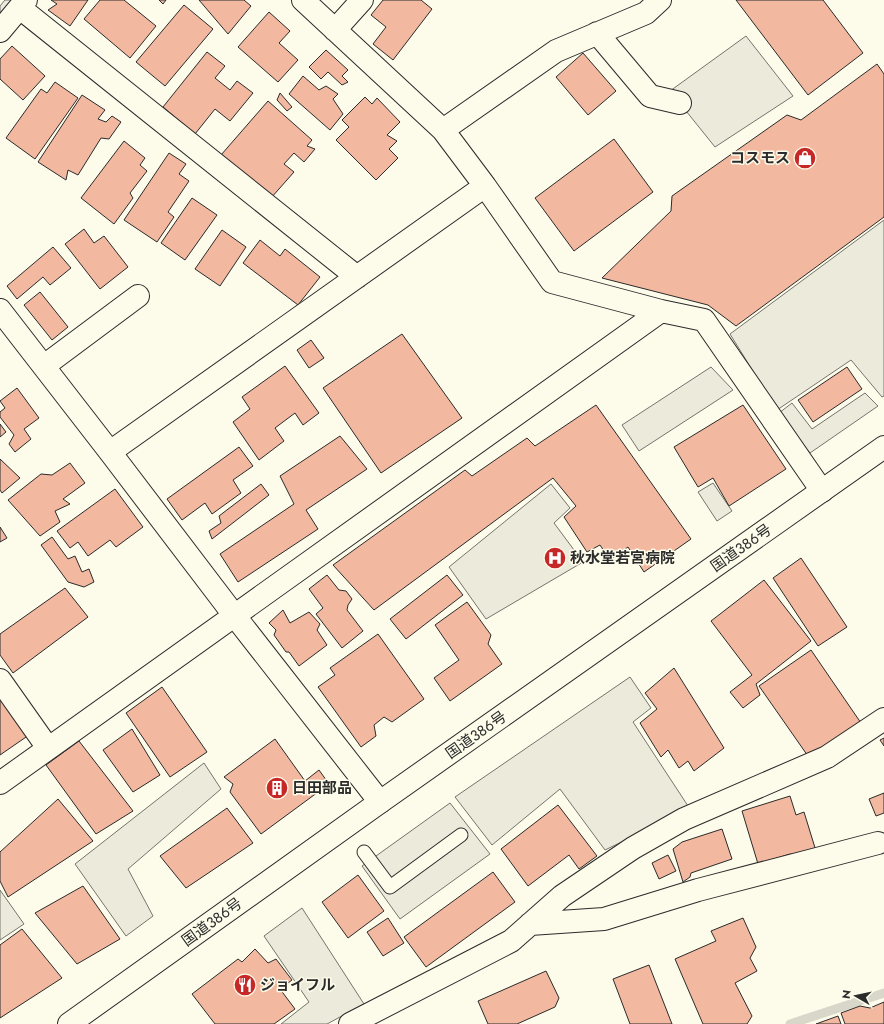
<svg xmlns="http://www.w3.org/2000/svg" width="884" height="1024" viewBox="0 0 884 1024" font-family="Jost,'Noto Sans JP',sans-serif">
<style>
.green{fill:#ecebdb;stroke:#74746e}
.parking{fill:#eceadb;stroke:#74746e}
.lines{fill:none;stroke-linecap:round;stroke-linejoin:round}
.stream{stroke:#d8d7c9;stroke-width:9}
.building{fill:#f2b8a0;stroke:#2b2b2b}
.lane-casing{stroke:#2b2b2b;stroke-width:15}
.street-casing{stroke:#2b2b2b;stroke-width:24}
.highway-casing{stroke:#2b2b2b;stroke-width:24}
.lane{stroke:#fdfbea;stroke-width:13}
.street{stroke:#fdfbea;stroke-width:22}
.highway{stroke:#fdfbea;stroke-width:22}
.labels{text-anchor:middle;stroke-width:3;stroke-linejoin:round;paint-order:stroke}
.poi-label{font-size:15px;font-weight:bold;fill:#2b2b2b;stroke:#fdfbea;text-anchor:start}
.street-label{font-size:15px;fill:#2b2b2b;stroke:#fdfbea}
</style>
<rect width="100%" height="100%" fill="#fdfbea"/>
<path class="green" d="M5 0H19L0 22V6Z"/>
<path class="parking" d="M746 36 793 96 715 147 670 91Z
M884 220V396L882 397 851 360 777 410 730 334Z
M711 367 733 390 639 451 622 425Z
M865 393 878 406 810 453 779 413 792 403 812 429Z
M713 483 732 511 717 521 698 492Z
M551 484 570 508 554 523 583 562 486 619 449 567Z
M630 677 651 708 633 722 690 809 605 850 560 789 492 845 455 797Z
M204 763 221 789 128 869 153 916 126 936 75 864Z
M450 803 490 854 400 919 362 866Z
M0 890 24 924 0 940Z
M302 908 364 1004 327 1024H281L309 1002 264 936Z"/>
<g class="lines">
<path class="stream" d="M790 1024 884 993"/>
</g>
<path class="building" d="M51 0H88L70 26 48 10 57 4Z
M100 0H124L156 26 130 58 84 19Z
M159 0H166L163 4Z
M199 0H244L251 6 228 34Z
M383 0H421L432 9 393 60 373 44 386 27 371 15Z
M736 0H823L863 53 808 95Z
M184 5 213 29 165 86 136 62Z
M269 12 290 31 279 43 298 60 278 82 238 47Z
M12 46 45 76 23 100 0 79V59Z
M326 50 348 70 342 76 348 82 342 85 328 72 321 79 309 67Z
M207 52 225 66 215 78 230 90 237 81 253 93 230 121 215 109 195 134 163 107Z
M583 53 616 91 588 115 556 77Z
M877 64 884 74V217L736 326 708 305 602 278 671 211 672 196 787 115 801 120Z
M303 76 319 90 326 86 338 94 333 99 343 114 330 130 289 94Z
M55 82 78 98 35 159 6 138 41 89 47 93Z
M280 93 292 107 287 111 277 100Z
M82 95 105 110 98 119 106 122 112 116 121 122 109 139 101 138 78 175 68 170 66 180 38 162Z
M365 97 372 104 377 98 400 122 387 135 397 141 389 149 398 158 376 180 336 140 349 127 342 120Z
M268 101 312 140 307 146 315 149 304 162 294 153 284 164 294 172 271 198 221 155Z
M614 139 653 192 574 251 535 198Z
M124 141 145 158 140 165 147 171 130 193 133 198 114 224 81 198Z
M169 153 186 164 179 174 189 181 168 212 174 217 157 242 124 220Z
M192 198 217 215 185 260 161 243Z
M84 229 94 243 104 236 128 267 100 289 65 244Z
M222 230 246 247 220 286 195 269Z
M260 240 280 256 285 249 320 277 298 305 243 263Z
M53 247 71 268 50 285 43 277 17 299 7 286Z
M40 292 68 327 52 340 24 305Z
M402 334 462 418 381 473 323 388Z
M311 340 324 358 309 368 297 350Z
M285 366 319 413 303 425 295 413 275 428 284 441 259 460 233 422 250 409 242 397Z
M847 367 862 389 813 422 798 400Z
M17 388 39 418 24 429 31 439 15 452 9 444 14 435 0 417V412L5 408 0 401Z
M596 405 691 539 644 572 628 547 610 560 600 545 587 552 564 517 576 506 553 478 374 610 333 565 465 470 472 476 527 438 535 446Z
M743 405 786 469 729 506 713 478 698 487 674 447Z
M0 424 6 432 0 437Z
M340 436 367 469 306 510 318 529 238 582 220 554 294 504 280 476Z
M239 447 253 466 233 480 241 493 212 514 205 503 182 520 167 499Z
M0 459 20 478 2 493 0 490Z
M70 463 85 483 63 499 70 504 55 511 60 522 40 536 8 500 41 474 52 475Z
M261 484 269 495 212 539 209 531 221 523 219 516Z
M115 489 143 527 116 547 110 540 88 556 78 542 70 548 57 531Z
M0 527 7 538 0 542Z
M52 537 68 559 75 556 82 572 89 569 94 582 84 587 68 582 41 545Z
M801 558 847 627 818 646 773 578Z
M327 575 339 590 346 591 352 599 348 605 347 610 363 631 342 648 316 614 323 608 309 589Z
M447 575 463 595 406 639 390 619Z
M764 580 811 641 756 684 760 695 743 708 730 692 752 675 711 621Z
M65 588 88 617 13 673 0 655V634Z
M467 602 491 635 488 644 502 664 450 701 434 678 459 660 435 625Z
M283 610 290 623 309 612 320 624 317 630 327 645 299 666 289 652H286L274 635 276 630 269 623Z
M378 634 424 699 392 722 384 717 374 725 376 736 361 747 318 687 335 675 330 668Z
M811 650 861 723 810 759 759 686Z
M674 668 724 748 694 771 688 761 679 768 668 750 661 757 640 723 657 709 645 693Z
M162 687 207 752 170 777 126 713Z
M0 695 29 735 0 755Z
M132 729 160 775 133 792 103 750Z
M884 738V746L880 740Z
M275 739 305 781 319 770 329 784 261 834 230 792 233 784 224 777Z
M79 741 133 811 96 834 46 765Z
M884 793V813L876 816 869 799Z
M790 796 796 815 804 812 816 851 799 856 790 854 758 864 742 811Z
M58 799 93 841 8 897 0 881V852Z
M558 805 597 856 579 869 569 855 528 886 501 849Z
M227 808 253 843 186 888 160 856Z
M722 829 732 859 691 873 690 877 683 882 673 849 682 842Z
M668 855 676 871 659 879 652 863Z
M493 872 515 902 426 967 404 937Z
M358 875 384 911 348 938 322 902Z
M83 886 120 939 77 964 35 913Z
M388 918 404 943 383 956 367 932Z
M743 918 756 947 750 958 757 971 735 983 752 1016 747 1024H703L675 959 716 941 711 931Z
M22 929 62 978 0 1018V945Z
M255 949 268 963 276 959 292 980 280 989 295 1009 274 1024H215L192 994 238 959 242 962Z
M649 965 672 1024H630L613 979Z
M546 971 559 998 555 1007 517 1024H488L478 1001Z
M884 1002V1024H845L841 1013 860 1006 870 1008Z
M838 1016 841 1024H816Z"/>
<g class="lines">
<g class="lane-casing">
<path id="lane" d="M364 852 390 887 461 835"/>
</g>
<g class="street-casing">
<path id="street" d="M303 0 443 130 485 186 552 282 661 311 704 320 822 491
M20 8 357 277
M335 30 362 0
M0 31 26 0
M597 33 650 96 680 103
M443 130 556 51 646 13 660 0
M0 310 110 452 234 615 380 802
M44 366 138 296
M110 452 485 186
M0 680 48 748
M0 783 661 311
M530 924 604 919 698 890 878 843
M350 1024 511 941 562 896 633 848 684 819 827 757 884 719"/>
</g>
<g class="highway-casing">
<path id="highway" d="M69 1024 380 802 884 447"/>
</g>
<use href="#lane" class="lane"/>
<use href="#street" class="street"/>
<use href="#highway" class="highway"/>
</g>
<defs>
<g id="shop-disc" transform="scale(1.15)"><circle r="9.5" fill="#c62828" stroke="#fdfbea"/><path d="M-5-2.5h2.3a2.7 3.5 0 0 1 5.4 0H5L5.5 6h-11ZM-1.5-2.5h3a1.5 2.3 0 0 0-3 0Z" fill="#fff"/></g>
<g id="hospital-disc" transform="scale(1.15)"><circle r="9.5" fill="#c62828" stroke="#fdfbea"/><path d="M-5-5h3v3.5h4V-5h3V5h-3V1.5h-4V5h-3Z" fill="#fff"/></g>
<g id="building-disc" transform="scale(1.15)"><circle r="9.5" fill="#c62828" stroke="#fdfbea"/><path d="M-4-6H4V6H1V3H-1V6H-4ZM-2.5-4.3h1.7v1.8h-1.7ZM.8-4.3h1.7v1.8H.8ZM-2.5-1h1.7V.8h-1.7ZM.8-1h1.7V.8H.8Z" fill="#fff"/></g>
<g id="restaurant-disc" transform="scale(1.15)"><circle r="9.5" fill="#c62828" stroke="#fdfbea"/><path d="M-5-6h1v4h1v-4h1v4h1v-4h1v5L-1.5 .5V6h-2V.5L-5-1ZM5-6V6H3V1.5H1.5Q1.5-4 5-6Z" fill="#fff"/></g>
</defs>
<g fill-rule="evenodd">
<use href="#shop-disc" x="805" y="158"/>
<use href="#hospital-disc" x="555" y="558"/>
<use href="#building-disc" x="277" y="788"/>
<use href="#restaurant-disc" x="245" y="985"/>
</g>
<g class="labels">
<g class="poi-label">
<text x="790" y="163" text-anchor="end">コスモス</text>
<text x="570" y="563">秋水堂若宮病院</text>
<text x="292" y="793">日田部品</text>
<text x="260" y="990">ジョイフル</text>
</g>
<g class="street-label">
<text transform="translate(741 548) rotate(-35)" y="5">国道386号</text>
<text transform="translate(476 735) rotate(-35)" y="5">国道386号</text>
<text transform="translate(212 922) rotate(-36)" y="5">国道386号</text>
</g>
</g>
<g transform="translate(856 996) rotate(279)" stroke="#fdfbea" stroke-width="3" paint-order="stroke">
<path d="M0-3L7 15L0 10L-7 15Z" fill="#2b2b2b"/>
<text y="-6" font-size="11" font-weight="bold" text-anchor="middle" fill="#2b2b2b">N</text>
</g>
</svg>
